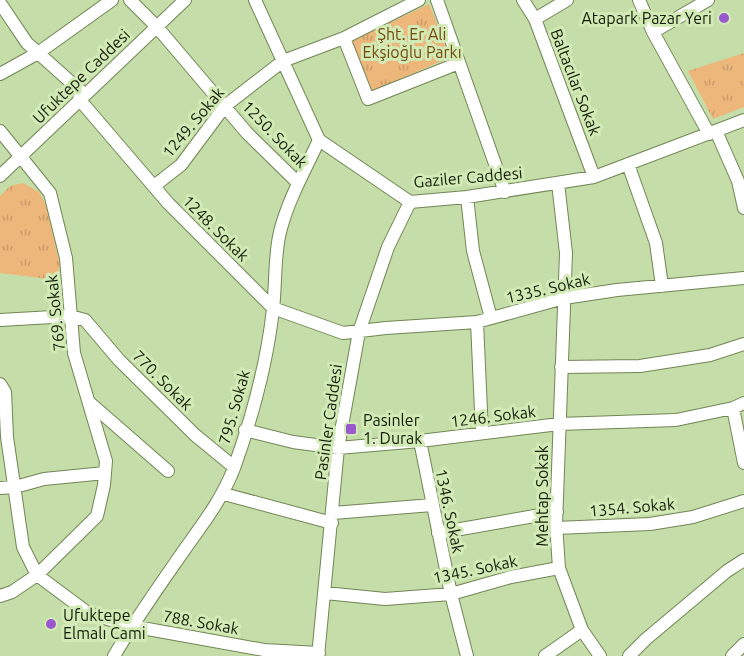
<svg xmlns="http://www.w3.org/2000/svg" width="744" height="656" viewBox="0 0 744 656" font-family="Ubuntu,sans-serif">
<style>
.park{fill:url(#park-tufts)}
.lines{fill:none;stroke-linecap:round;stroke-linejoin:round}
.minor-casing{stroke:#718655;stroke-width:14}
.minor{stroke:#fff;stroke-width:12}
.poi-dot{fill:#9958cd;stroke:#d2eab5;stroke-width:2}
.labels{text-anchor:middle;stroke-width:6;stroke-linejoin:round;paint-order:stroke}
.poi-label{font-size:16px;fill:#141c08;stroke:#d2eab5;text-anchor:start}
.park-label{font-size:16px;fill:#76490d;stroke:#d2eab5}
.street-label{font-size:16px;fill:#141c08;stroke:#d2eab5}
</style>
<defs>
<pattern id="park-tufts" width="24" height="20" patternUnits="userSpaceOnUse" patternTransform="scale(1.5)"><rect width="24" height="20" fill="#edb67b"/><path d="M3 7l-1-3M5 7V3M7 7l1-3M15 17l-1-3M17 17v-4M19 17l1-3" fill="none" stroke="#ca9c69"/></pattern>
</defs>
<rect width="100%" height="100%" fill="#c5dda8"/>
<path class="park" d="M429 4 451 57 372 91 352 41Z
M744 53V107L713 119 688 71Z
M23 183 39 192 46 205 60 265 56 280 0 273V196L10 186Z"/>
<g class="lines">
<g class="minor-casing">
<path id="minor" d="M130 0 157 27 247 133 298 183
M255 0 319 140 410 202 467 197 594 177 744 120
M437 0 505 192
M523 0 535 19 594 177
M639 0 653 32 709 134
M0 3 27 43 84 94
M535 19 567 0
M653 32 708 0
M344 38 368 99 459 63
M0 74 38 53 112 0
M79 99 168 203 273 308 343 333 386 328 477 322 564 298 617 290 744 278
M0 131 50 193 66 258 74 353 106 461 104 485 97 516 37 575 12 592 0 596
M716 131 738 181 744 208
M628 164 656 243 662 286
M0 176 185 0
M558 183 566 253 556 524 559 568 582 630 600 656
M154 186 181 165 225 106 283 61 344 38 419 0
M467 197 473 251 491 318
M0 320 70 316 85 320 119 360 195 435 234 467
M477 322 482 433
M561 367 640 366 710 355 744 344
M0 384 5 392 7 437 23 547 37 575 88 613 131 626 264 650 319 653
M90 403 168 471
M733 408 744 463
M245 430 293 442 338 448 420 441 559 424 676 420 733 408 744 403
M420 441 451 594 467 656
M0 488 15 487 44 479 105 473
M224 494 332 523
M333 513 432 505
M556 528 650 524 693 517 744 501
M438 533 557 512
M325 593 385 599 451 594 511 577 559 568
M114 656C136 618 162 582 187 546 205 521 223 497 234 468 252 418 267 363 273 309 276 284 274 257 280 232 288 200 305 170 319 140
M318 656 338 448 359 332 388 247 410 202
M545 656 582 630
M629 656 646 639 727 571 744 560
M732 656 744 644"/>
</g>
<use href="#minor" class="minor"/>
</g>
<g class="poi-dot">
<circle cx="724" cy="18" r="6"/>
<rect x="345" y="423" width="12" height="12" rx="3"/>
<circle cx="51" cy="624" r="6"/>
</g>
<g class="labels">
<g class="poi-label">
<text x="712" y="24" text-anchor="end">Atapark Pazar Yeri</text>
<text x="363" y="426">Pasinler<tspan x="363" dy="18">1. Durak</tspan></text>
<text x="63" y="621">Ufuktepe<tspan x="63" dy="18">Elmalı Cami</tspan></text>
</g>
<g class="park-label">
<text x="412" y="40">Şht. Er Ali<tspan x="412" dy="18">Ekşioğlu Parkı</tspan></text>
</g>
<g class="street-label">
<text transform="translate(81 76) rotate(-44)" y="6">Ufuktepe Caddesi</text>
<text transform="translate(576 82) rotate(69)" y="6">Baltacılar Sokak</text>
<text transform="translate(193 122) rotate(-50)" y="6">1249. Sokak</text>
<text transform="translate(275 134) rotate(46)" y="6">1250. Sokak</text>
<text transform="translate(468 177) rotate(-5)" y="6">Gaziler Caddesi</text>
<text transform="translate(216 228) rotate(45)" y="6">1248. Sokak</text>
<text transform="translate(548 288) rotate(-13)" y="6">1335. Sokak</text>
<text transform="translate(55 313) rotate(-96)" y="6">769. Sokak</text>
<text transform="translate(163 380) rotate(45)" y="6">770. Sokak</text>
<text transform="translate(234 407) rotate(-74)" y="6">795. Sokak</text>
<text transform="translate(493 416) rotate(-7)" y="6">1246. Sokak</text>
<text transform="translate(328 422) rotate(-82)" y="6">Pasinler Caddesi</text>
<text transform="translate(542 496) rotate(-90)" y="6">Mehtap Sokak</text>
<text transform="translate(632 507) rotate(-5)" y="6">1354. Sokak</text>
<text transform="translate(450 511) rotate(78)" y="6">1346. Sokak</text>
<text transform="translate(475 569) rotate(-12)" y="6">1345. Sokak</text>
<text transform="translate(201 622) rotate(10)" y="6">788. Sokak</text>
</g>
</g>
</svg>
